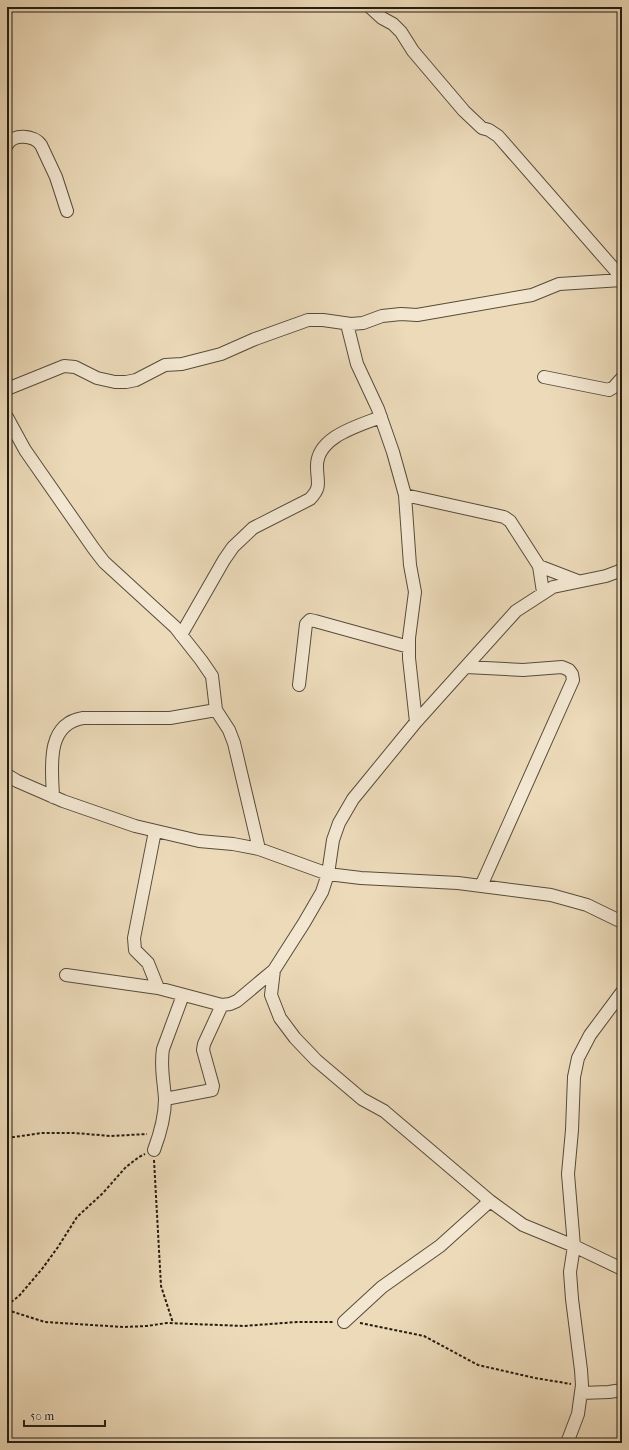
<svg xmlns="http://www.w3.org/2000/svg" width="629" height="1450" viewBox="0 0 629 1450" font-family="'IM FELL French Canon',serif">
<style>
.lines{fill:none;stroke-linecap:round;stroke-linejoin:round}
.street-casing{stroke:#564c3c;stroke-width:14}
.path{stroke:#241c12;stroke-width:2;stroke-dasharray:3 2;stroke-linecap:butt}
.street{stroke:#f3e7d2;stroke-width:12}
</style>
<rect width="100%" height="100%" fill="#ecdab9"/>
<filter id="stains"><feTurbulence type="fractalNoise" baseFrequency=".005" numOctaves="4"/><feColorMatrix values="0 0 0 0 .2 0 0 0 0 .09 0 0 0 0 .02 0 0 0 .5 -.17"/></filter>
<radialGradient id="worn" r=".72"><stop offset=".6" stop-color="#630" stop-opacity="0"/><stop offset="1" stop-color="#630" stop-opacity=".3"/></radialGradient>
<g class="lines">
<g class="street-casing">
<path id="street" d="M370 7 382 18 393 24 401 32 413 51 464 111 482 128 489 130 498 136 622 278
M7 145C13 133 34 135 41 145L56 177 67 211
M347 324 357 364 378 409 393 452 405 495 410 565 415 592 409 638V658L416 722
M544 377 609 390 614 387 622 378
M7 389 64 366 75 367 97 378 115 382H126L136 380 165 365 182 364 221 354 255 339 308 320H323L351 324 363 323 382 316 401 314 417 315 532 295 559 284 622 280
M7 417 25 450 94 549 104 562 175 627 201 660 212 676 216 710 229 730 234 743 259 849
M405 495 504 517 510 521 539 566 543 592
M539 566 578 581
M181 635 224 560 233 547 253 528 310 499C322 487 317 482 317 467 316 437 358 426 381 417
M466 667 523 670 562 667 569 670 572 674 573 680 481 886
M299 685 306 624 310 620 315 621 409 647
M7 775 17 781 63 801 135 826 199 841 233 844 259 849 328 874 361 878 458 883 551 895 587 905 622 922
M53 797C52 769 45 724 83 718H170L216 710
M155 831 134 938 135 950 148 963 158 988
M274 970 271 995 280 1018 295 1038 316 1060 362 1099 384 1111 490 1201 523 1225 574 1246 622 1269
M66 975 158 988 222 1005 230 1004 237 1001 274 970 304 923 322 892 328 874 333 840 339 823 353 799 416 722 516 611 553 587 606 576 622 570
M165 1099 212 1090 213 1086 203 1050 204 1044 222 1005
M154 1150C160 1134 165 1117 165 1099 164 1082 160 1066 163 1049L183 995
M344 1322 382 1287 440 1246 490 1201
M581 1393 609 1392 622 1390
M567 1443 578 1414 582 1385 581 1370 572 1299 570 1272 574 1246 568 1174 572 1130 574 1077 578 1058 590 1035 622 992"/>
</g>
<path class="path" d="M7 1138 42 1133H74L111 1136 147 1134
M154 1160 161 1286 173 1323
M7 1305 19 1296 42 1269 58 1247 77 1217 103 1193 126 1167 139 1157 145 1154
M7 1310 45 1322 123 1327 147 1326 167 1323 244 1326 297 1322H333
M360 1323 424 1336 478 1365 535 1378 571 1384"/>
<use href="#street" class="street"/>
</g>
<rect width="629" height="1450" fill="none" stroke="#ecdab9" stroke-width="24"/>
<rect x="8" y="8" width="613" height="1434" fill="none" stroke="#241c12" stroke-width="2"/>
<rect x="12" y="12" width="605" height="1426" fill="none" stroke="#241c12"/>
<path d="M24 1420v6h81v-6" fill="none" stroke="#241c12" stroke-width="2"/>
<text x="30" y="1420" font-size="12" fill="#241c12" stroke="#f3e7d2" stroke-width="3" paint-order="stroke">50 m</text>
<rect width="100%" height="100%" filter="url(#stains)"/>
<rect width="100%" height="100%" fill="url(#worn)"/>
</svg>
